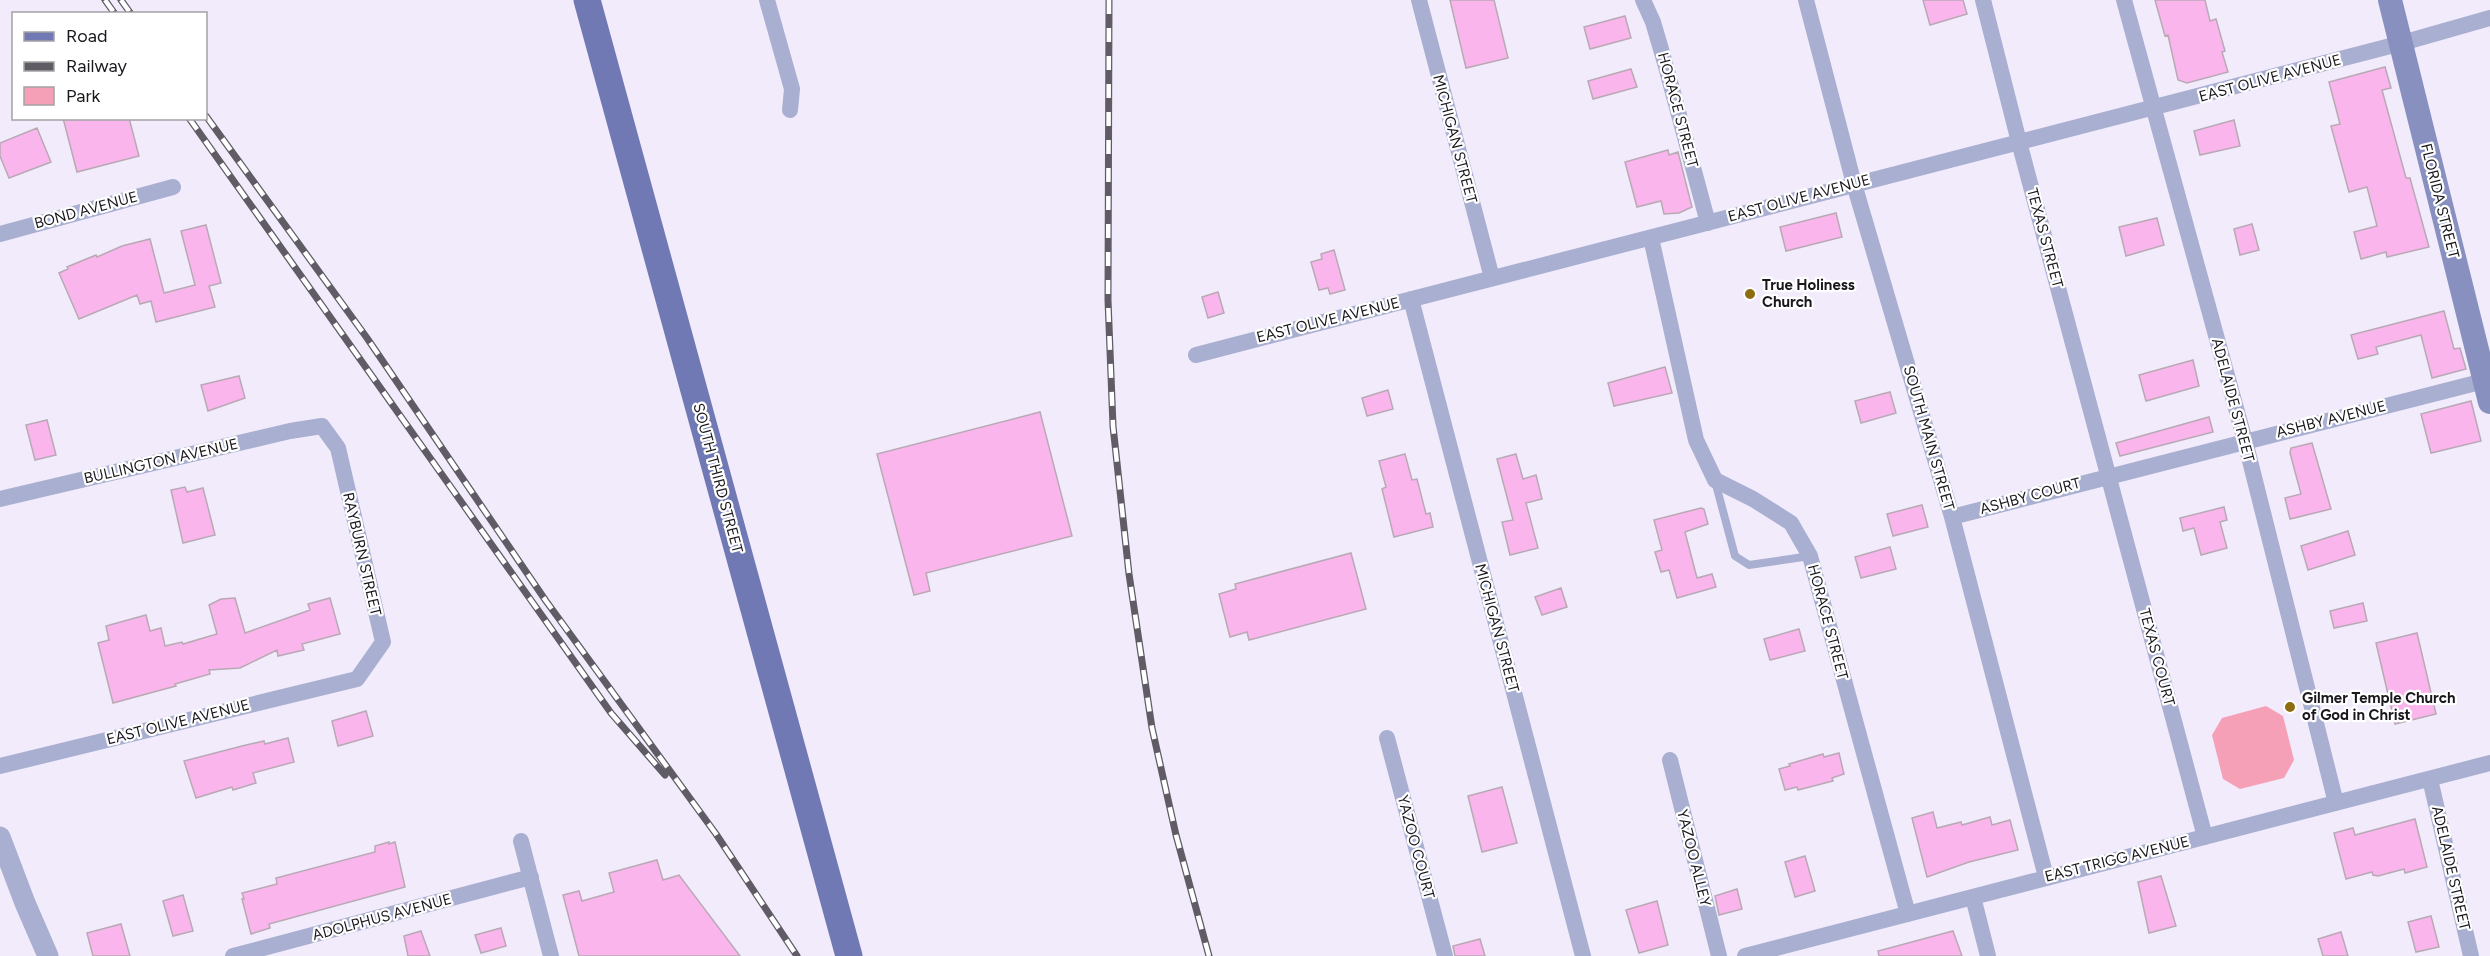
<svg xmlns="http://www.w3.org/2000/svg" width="2490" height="956" viewBox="0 0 2490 956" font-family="Figtree,sans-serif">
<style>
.green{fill:#f5a0b7}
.building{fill:#fab6ec;stroke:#b8a9b5;stroke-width:1.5}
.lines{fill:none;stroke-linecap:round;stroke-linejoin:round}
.service{stroke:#a9afd0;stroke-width:8}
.minor{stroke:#a9afd0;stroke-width:16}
.tertiary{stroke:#a9afd0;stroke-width:21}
.secondary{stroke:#8790bf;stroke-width:24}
.primary{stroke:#7079b3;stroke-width:27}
.rail-casing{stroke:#605c65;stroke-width:7}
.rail{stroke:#fff;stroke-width:4.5;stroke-dasharray:14;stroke-linecap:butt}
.poi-dot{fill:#8d6d10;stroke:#fff;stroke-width:2}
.labels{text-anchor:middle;stroke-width:4.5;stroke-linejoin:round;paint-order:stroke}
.street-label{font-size:15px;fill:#1a171d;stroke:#fff}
.poi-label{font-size:15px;font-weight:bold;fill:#1a171d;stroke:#fff;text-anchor:start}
</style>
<rect width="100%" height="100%" fill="#f2ebfb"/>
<path class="green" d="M2266 706 2283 716 2294 760 2284 778 2240 789 2223 779 2212 735 2222 718Z"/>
<path class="building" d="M1450 0H1494L1508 58 1466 68Z
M1923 0H1963L1967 14 1930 25Z
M2155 0H2205L2210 21 2216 19 2225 51 2222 52 2228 72 2187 83 2178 80 2168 35 2165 36Z
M1625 16 1631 38 1590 49 1584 27Z
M2385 67 2391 88 2382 90 2406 178H2410L2429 247 2387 257 2386 252 2361 259 2354 232 2377 226 2367 187 2349 192 2331 126 2340 124 2329 82Z
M1631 69 1637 87 1593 99 1588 81Z
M63 118H129L139 156 77 172Z
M2234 120 2240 146 2200 155 2194 131Z
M37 128 51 162 9 178 0 156V143Z
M1668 150 1669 155 1678 152 1692 207 1679 213 1664 214 1661 201 1637 207 1625 162Z
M1836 213 1842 237 1786 251 1780 227Z
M2157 218 2164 245 2126 256 2119 227Z
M2252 224 2259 250 2240 255 2234 229Z
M206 225 221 283 209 286 215 307 156 322 151 301 140 304 137 295 79 319 59 273 68 269 67 267 96 255 97 257 122 246 150 239 164 293 195 285 181 231Z
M1334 250 1345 290 1330 294 1328 288 1319 290 1311 262 1322 259 1321 254Z
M1218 292 1224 313 1208 318 1202 297Z
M2444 311 2454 349 2460 348 2466 369 2432 378 2421 335 2376 347 2378 354 2358 359 2351 335Z
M2193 360 2199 386 2146 401 2139 375Z
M1665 367 1672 393 1614 406 1608 383Z
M239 376 245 398 208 411 201 385Z
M1388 390 1393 409 1367 416 1362 398Z
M1890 392 1896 413 1861 423 1855 401Z
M2471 401 2481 441 2431 453 2421 414Z
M1040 412 1072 536 926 573 930 591 914 595 877 454Z
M2209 417 2213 432 2120 456 2116 443Z
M47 420 56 455 35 460 26 425Z
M2312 443 2331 509 2290 519 2285 498 2301 494 2290 453 2291 448Z
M1405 454 1412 480 1417 479 1426 514 1430 513 1433 527 1394 537 1382 489 1386 487 1379 461Z
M1516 454 1523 479 1536 475 1542 499 1526 503 1538 548 1510 555 1502 522 1513 520 1497 459Z
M185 487 187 492 203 488 215 535 183 543 171 490Z
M1922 505 1928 527 1893 536 1887 514Z
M2224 507 2227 520 2220 522 2227 548 2201 555 2194 528 2183 531 2180 518Z
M1701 508 1704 509 1708 524 1685 532 1697 578 1712 574 1716 587 1677 598 1669 570 1661 572 1655 552 1662 550 1654 520Z
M2348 531 2355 555 2308 570 2301 546Z
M1890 547 1896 569 1861 578 1855 557Z
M1351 553 1366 609 1249 640 1247 632 1230 637 1219 594 1236 589 1235 584Z
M1561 588 1567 607 1542 615 1535 597Z
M235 598 245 633 310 610 308 604 330 598 340 634 302 644 304 650 278 656 277 650 240 668 209 670 210 674 175 684 176 686 113 703 98 643 109 640 106 626 146 615 150 631 161 628 165 646 182 642 183 644 217 634 209 605 221 599Z
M2363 603 2367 621 2334 628 2330 611Z
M1799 629 1805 651 1770 660 1764 639Z
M2417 633 2436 714 2395 724 2376 643Z
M366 711 373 736 338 746 332 721Z
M288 738 294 762 253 773 256 783 233 790 232 787 196 798 184 761 246 745 264 741 265 744Z
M1839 753 1844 774 1832 778 1833 781 1798 790 1797 787 1785 790 1779 769 1790 766 1789 764 1823 754 1824 757Z
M1502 787 1517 843 1482 852 1468 796Z
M1933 812 1937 828 1961 822 1962 825 1990 817 1992 825 2010 820 2018 850 1969 862 1927 877 1912 818Z
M2415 819 2427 867 2405 873 2404 869 2378 876 2373 875 2372 872 2346 879 2334 833 2353 828 2355 835Z
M389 842V844L395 842 405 887 269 924 270 928 251 934 242 899H244L242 893 277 884 276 878 375 852V846Z
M1805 856 1815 891 1795 897 1785 862Z
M657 860 663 880 679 875 740 956H579L563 895 579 891 582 901 614 892 609 873Z
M2161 876 2176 926 2149 933 2138 882Z
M1737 889 1742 909 1719 915 1715 896Z
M183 895 193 931 173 936 163 901Z
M1657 901 1668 945 1639 953 1626 910Z
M2431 916 2439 947 2416 952 2408 922Z
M121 924 130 956H93L87 933Z
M501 928 506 946 481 953 475 935Z
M421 931 430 956H408L404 936Z
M1953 931 1962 956H1879L1878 951Z
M2341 932 2348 956H2323L2318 939Z
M1480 939 1485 956H1455L1453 946Z"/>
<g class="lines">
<path class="service" d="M1715 481 1735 556 1749 565 1810 556"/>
<path class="minor" d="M767 0 792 89 790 110
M1419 0 1492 278
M1643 0 1653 22 1665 63 1708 223
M1806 0 1854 184 1952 517 2046 877
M1983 0 2019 142 2205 837
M2124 0 2245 441 2336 803
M0 234 173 187
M1651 238 1696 440 1715 480 1753 499 1791 523 1810 556 1908 914
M1411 299 1583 956
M1196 355 2402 43 2490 18
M0 499 290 431 322 426 338 448 383 642 357 679 0 766
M1952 517 2484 381
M1387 738 1445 956
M1670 760 1719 956
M2430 779 2471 956
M521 841 551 956
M1973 897 1988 956
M233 956 531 877
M1745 956 2490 763"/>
<path class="tertiary" d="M0 837 25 903 48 956"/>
<path class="secondary" d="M2390 0 2490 402"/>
<path class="primary" d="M587 0 849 956"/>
<g class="rail-casing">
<path id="rail" d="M105 0 115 14
M121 0 131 14
M1109 0 1108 300 1113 426 1129 574 1152 728 1176 835 1209 956
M206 116 367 338 546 601 716 834 797 956
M189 118 611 713 665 775"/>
</g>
<use href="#rail" class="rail"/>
</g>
<g class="poi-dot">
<circle cx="1750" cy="294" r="6"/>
<circle cx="2290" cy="707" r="6"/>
</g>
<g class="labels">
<g class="street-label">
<text transform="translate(2270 78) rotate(-15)" y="5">EAST OLIVE AVENUE</text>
<text transform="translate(1678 110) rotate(75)" y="5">HORACE STREET</text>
<text transform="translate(1455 139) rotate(75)" y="5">MICHIGAN STREET</text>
<text transform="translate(1799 198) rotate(-15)" y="5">EAST OLIVE AVENUE</text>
<text transform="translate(2440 201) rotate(76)" y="5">FLORIDA STREET</text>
<text transform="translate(86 210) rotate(-15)" y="5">BOND AVENUE</text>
<text transform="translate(2045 238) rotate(75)" y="5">TEXAS STREET</text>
<text transform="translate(1328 320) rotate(-14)" y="5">EAST OLIVE AVENUE</text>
<text transform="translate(2233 400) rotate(75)" y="5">ADELAIDE STREET</text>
<text transform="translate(2331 419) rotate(-14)" y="5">ASHBY AVENUE</text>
<text transform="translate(1929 438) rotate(74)" y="5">SOUTH MAIN STREET</text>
<text transform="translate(161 461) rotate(-13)" y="5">BULLINGTON AVENUE</text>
<text transform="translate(718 478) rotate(75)" y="5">SOUTH THIRD STREET</text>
<text transform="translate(2030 496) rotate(-15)" y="5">ASHBY COURT</text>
<text transform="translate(362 554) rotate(77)" y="5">RAYBURN STREET</text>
<text transform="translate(1828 622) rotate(75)" y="5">HORACE STREET</text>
<text transform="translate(1497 628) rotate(75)" y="5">MICHIGAN STREET</text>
<text transform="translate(2157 657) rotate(75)" y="5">TEXAS COURT</text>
<text transform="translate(178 722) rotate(-14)" y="5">EAST OLIVE AVENUE</text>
<text transform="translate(1416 847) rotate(75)" y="5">YAZOO COURT</text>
<text transform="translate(1694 858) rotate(76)" y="5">YAZOO ALLEY</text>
<text transform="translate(2117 859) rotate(-14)" y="5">EAST TRIGG AVENUE</text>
<text transform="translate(2451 868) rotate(77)" y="5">ADELAIDE STREET</text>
<text transform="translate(382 917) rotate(-15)" y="5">ADOLPHUS AVENUE</text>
</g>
<g class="poi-label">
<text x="1762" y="290">True Holiness<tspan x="1762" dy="17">Church</tspan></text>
<text x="2302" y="703">Gilmer Temple Church<tspan x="2302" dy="17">of God in Christ</tspan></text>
</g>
</g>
<rect x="12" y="12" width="195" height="108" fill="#ffffff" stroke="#a3a2a5" stroke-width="1.5"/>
<rect x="24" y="32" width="30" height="9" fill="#7079b3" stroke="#a3a2a5" stroke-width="1.5"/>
<text x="66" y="42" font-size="18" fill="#1a171d">Road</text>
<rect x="24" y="62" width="30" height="9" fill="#605c65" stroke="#a3a2a5" stroke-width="1.5"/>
<text x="66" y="72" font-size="18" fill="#1a171d">Railway</text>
<rect x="24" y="87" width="30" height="18" fill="#f5a0b7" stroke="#a3a2a5" stroke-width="1.5"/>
<text x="66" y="102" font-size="18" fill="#1a171d">Park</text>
</svg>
